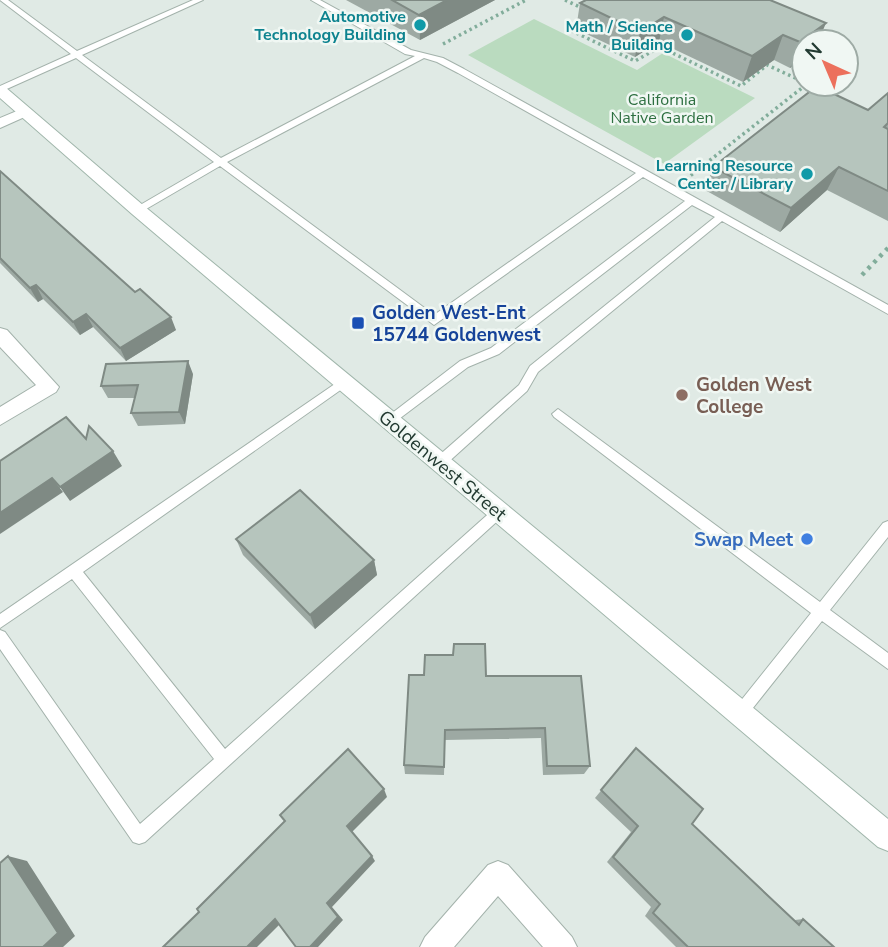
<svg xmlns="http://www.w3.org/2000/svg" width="888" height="947" viewBox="0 0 888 947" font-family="'Nunito Sans',sans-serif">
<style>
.green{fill:#badbbf}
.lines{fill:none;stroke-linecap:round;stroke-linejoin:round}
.service-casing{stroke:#a3b2ab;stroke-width:2}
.minor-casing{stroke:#a3b2ab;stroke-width:2}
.secondary-casing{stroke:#a0b6ab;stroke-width:2}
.path-far1{stroke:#82ad9b;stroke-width:3.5;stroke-dasharray:2.5 3.5;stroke-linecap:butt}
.path{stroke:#82ad9b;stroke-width:4.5;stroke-dasharray:3.5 5;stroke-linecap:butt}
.service{fill:#fff;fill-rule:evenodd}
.minor{fill:#fff;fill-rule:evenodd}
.secondary{fill:#fff;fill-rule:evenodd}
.wall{fill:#9da9a3}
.shaded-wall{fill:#7f8a84}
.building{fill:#b6c5bd;stroke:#7f8a84;stroke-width:2}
.culture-dot{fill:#0f9aa8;stroke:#f0f7f3;stroke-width:2.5}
.transit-dot{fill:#1a4fb4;stroke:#f0f7f3;stroke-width:2.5}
.education-dot{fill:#8d6e63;stroke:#f0f7f3;stroke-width:2.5}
.shop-dot{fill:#3f7fe0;stroke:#f0f7f3;stroke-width:2.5}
.labels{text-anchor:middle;stroke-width:5;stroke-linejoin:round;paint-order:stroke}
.far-culture-label{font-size:16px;font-weight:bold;fill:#0d838f;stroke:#f0f7f3;text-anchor:end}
.far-park-label{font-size:16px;fill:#2d6f40;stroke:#f0f7f3}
.transit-label{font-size:19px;font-weight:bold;fill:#164399;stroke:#f0f7f3;text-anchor:start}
.education-label{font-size:19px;font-weight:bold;fill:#785e54;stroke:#f0f7f3;text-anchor:start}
.street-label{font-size:19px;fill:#223a31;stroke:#f0f7f3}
.shop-label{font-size:19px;font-weight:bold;fill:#366cbe;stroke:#f0f7f3;text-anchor:end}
</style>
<rect width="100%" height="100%" fill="#e0eae5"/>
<path class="green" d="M534 19 637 70 663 53 755 98 664 164 468 55Z"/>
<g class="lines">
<g class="service-casing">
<path id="service" d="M0 0H8L77 51 193 0H203L82 55 221 158 415 56 405 54 311 0H320L411 50 443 58 464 69 888 305V314L722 221 538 372 527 391 444 466H436L434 462 436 458 519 385 530 366 715 217 692 205 499 354 468 367 391 425 387 423 385 420 387 417 460 361 491 348 685 201 643 177 434 325 220 166 141 212H135V208L214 162 76 58 0 92V86L71 54ZM424 58 437 62 458 73 636 173 434 315 227 162Z
M345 377 351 381 349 384 83 572 225 749 495 508 499 507 503 508 505 512 503 516 145 842 139 844 133 842 0 649V630L5 632 140 824 214 759 72 579 0 628V614Z
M558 409 820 602 883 523 888 521V537L830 610 888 653V669L822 621 745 718 740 720 735 718 733 713 735 708 811 613 554 417 552 414Z"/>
</g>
<g class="minor-casing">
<path id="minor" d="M24 108 31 112 29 115 0 128V118Z
M0 328 7 330 59 387 56 392 0 425V407L36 385 0 347Z
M498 861 508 865 572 937 577 947H543L498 896 454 947H420L425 937 488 865Z"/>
</g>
<g class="secondary-casing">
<path id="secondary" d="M0 86 5 87 144 206 888 819V851L878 847 132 214 0 98Z"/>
</g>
<path class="path-far1" d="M565 0 584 9
M579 24 570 30 635 61 660 47 741 86 767 65 804 82
M443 44 526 0
M686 179 807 84"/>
<path class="path" d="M862 275 888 248"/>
<use href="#service" class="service"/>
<use href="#minor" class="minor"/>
<use href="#secondary" class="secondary"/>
</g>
<path class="wall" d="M346 0H495L420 40Z
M770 0 804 42V58L790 68 774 60 743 82 659 42 635 57 576 29 580 3Z
M888 93V221L827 190 780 232 705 190 713 167 868 110Z
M0 171 176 330 126 361 93 327 80 335 43 299 38 302 0 263Z
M193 374 185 424 138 426 131 413 135 398H108L101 386Z
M236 539 374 560 377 575 315 629 243 555Z
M424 675 486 676 590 766 584 774 543 775 541 738 445 740 444 775 405 774 404 765Z
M636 748 692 824 795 920 803 919 834 947H676L645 916 651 907 607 862 631 832 595 798Z"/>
<path class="shaded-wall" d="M447 0H495L420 40 419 15Z
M664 17 659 42 635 57 640 32Z
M826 23 818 42H804V58L790 68 800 42Z
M783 35 774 60 743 82 752 56Z
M839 167 827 190 780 232 791 208Z
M36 285 43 299 38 302 30 288Z
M86 314 93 327 80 335 73 322Z
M171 317 176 330 126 361 120 348Z
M188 361 193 374 185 424 179 412Z
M113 451 122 466 70 501 60 487Z
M52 478 63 492 0 534V513Z
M374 560 377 575 315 629 310 615Z
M384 789 387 797 351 833 347 826Z
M8 856 27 861 75 936 63 947H43Z
M372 856 375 861 332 907 343 920 318 947H310L327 903Z
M275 919 282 922 257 947H247Z"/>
<path class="building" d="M392 0H447L419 15Z
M586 0H770L826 23 800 42 783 35 752 56 664 17 640 32 580 3Z
M817 86 868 110 888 93V123L884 127 888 129V191L839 167 791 208 713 167Z
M0 171 135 292 140 289 171 317 120 348 86 314 73 322 36 285 30 288 0 258Z
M188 361 179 412 131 413 138 385 101 386 106 364Z
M66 417 86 439 89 426 113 451 60 487 52 478 0 513V461Z
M300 490 374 560 310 615 236 539Z
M454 644H485L486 676H581L590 766H547L545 728 445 730 444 767 404 765 409 675H424L425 655H453Z
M636 748 703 809 692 824 799 925 803 919 834 947H688L653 913 660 904 613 857 638 826 601 790Z
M348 749 384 789 347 826 372 856 327 903 338 917 310 947H296L275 919 247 947H163L199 912 197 909 285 821 280 815Z
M8 856 58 933 43 947H0V863Z"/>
<g class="culture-dot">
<circle cx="420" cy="25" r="7"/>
<circle cx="687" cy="35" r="7"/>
<circle cx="807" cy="174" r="7"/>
</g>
<rect class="transit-dot" x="351" y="316" width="14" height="14" rx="3.5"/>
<circle class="education-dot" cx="682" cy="395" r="7"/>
<circle class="shop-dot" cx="807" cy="539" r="7"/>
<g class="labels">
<g class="far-culture-label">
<text x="406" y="22">Automotive<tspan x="406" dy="18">Technology Building</tspan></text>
<text x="673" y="32">Math / Science<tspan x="673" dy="18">Building</tspan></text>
<text x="793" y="171">Learning Resource<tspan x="793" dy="18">Center / Library</tspan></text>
</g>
<g class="far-park-label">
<text x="662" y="105">California<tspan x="662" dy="18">Native Garden</tspan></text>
</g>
<g class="transit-label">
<text x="372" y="319">Golden West-Ent<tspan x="372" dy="22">15744 Goldenwest</tspan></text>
</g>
<g class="education-label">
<text x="696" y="391">Golden West<tspan x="696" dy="22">College</tspan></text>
</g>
<g class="street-label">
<text transform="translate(443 465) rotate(40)" y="7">Goldenwest Street</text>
</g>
<g class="shop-label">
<text x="793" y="546">Swap Meet</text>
</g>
</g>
<g transform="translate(825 63) rotate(316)"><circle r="33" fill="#f0f7f3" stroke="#9eaba5" stroke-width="2"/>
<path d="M0-5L12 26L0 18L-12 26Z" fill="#ec705c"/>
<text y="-10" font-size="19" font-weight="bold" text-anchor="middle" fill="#223a31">N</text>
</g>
</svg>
